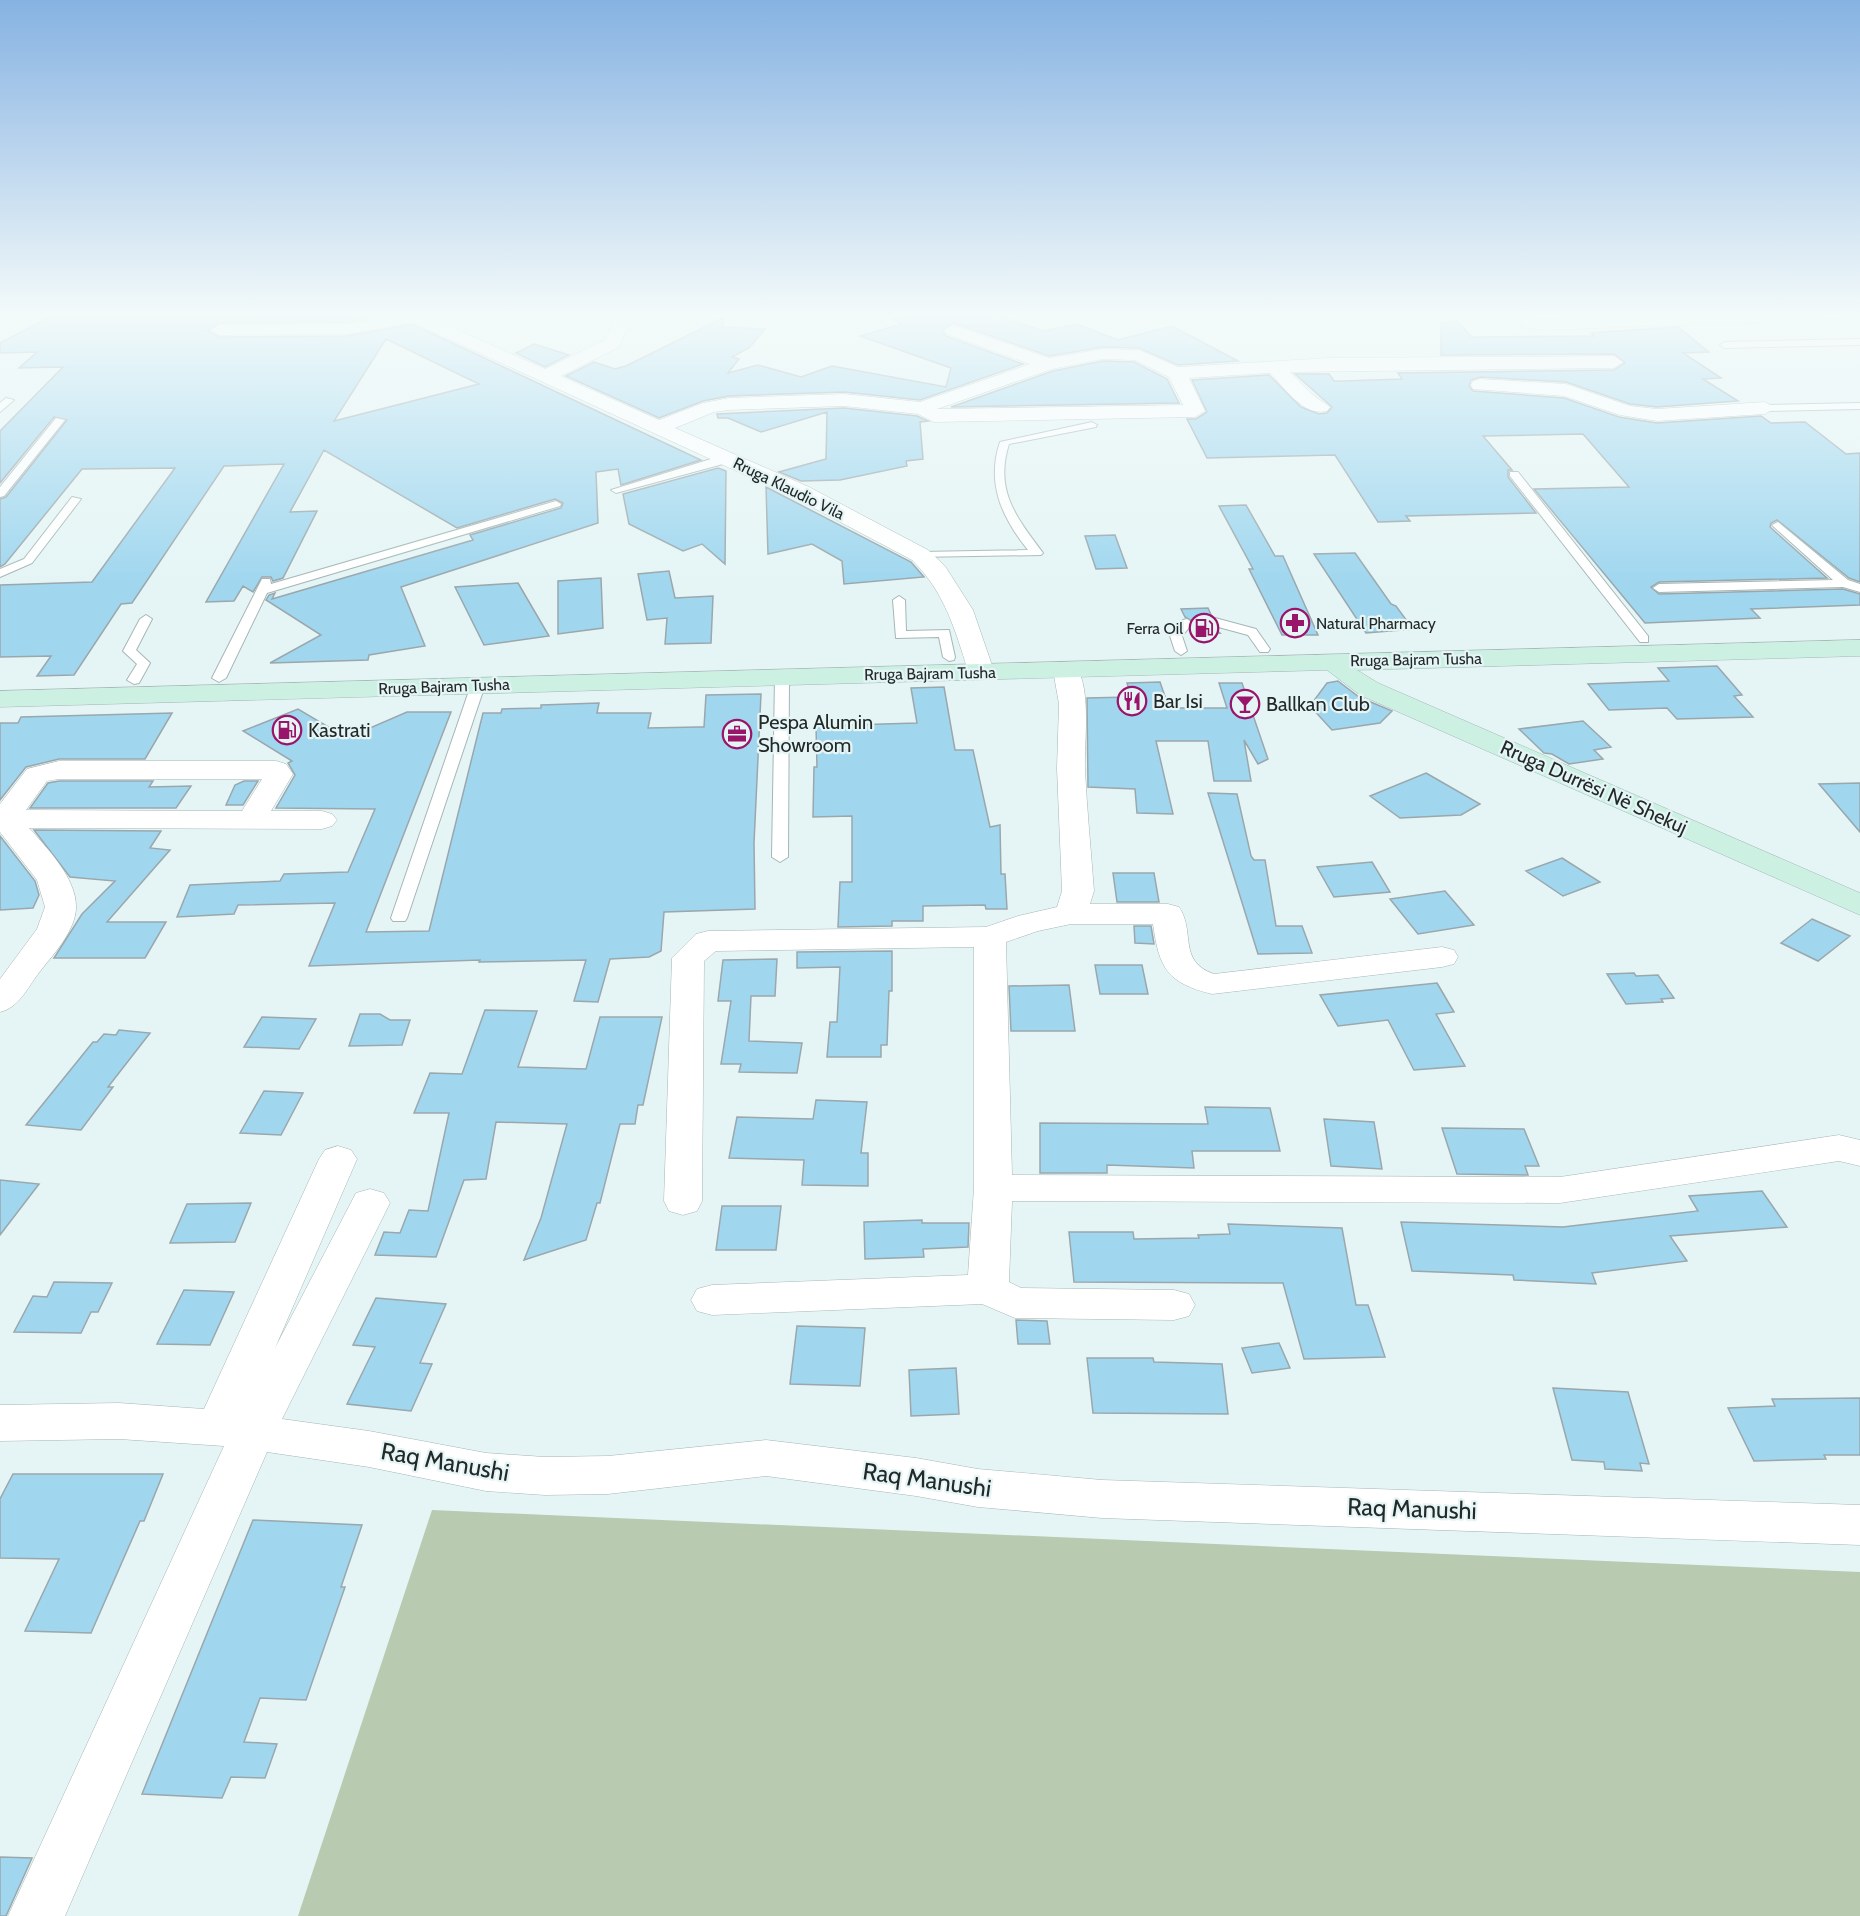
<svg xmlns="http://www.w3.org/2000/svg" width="1860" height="1916" viewBox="0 0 1860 1916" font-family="Cabin,sans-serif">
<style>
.green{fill:#b8cab0}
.building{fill:#a0d7ef;stroke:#9aa7ad;stroke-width:1.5;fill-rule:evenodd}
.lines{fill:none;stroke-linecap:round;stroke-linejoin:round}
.lane-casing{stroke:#a6b6b5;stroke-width:2}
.street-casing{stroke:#a6b6b5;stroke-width:1}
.secondary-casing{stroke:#a6b6b5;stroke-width:1}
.lane{fill:#fff;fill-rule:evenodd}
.street{fill:#fff;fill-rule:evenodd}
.secondary{fill:#ccf1e3;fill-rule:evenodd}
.labels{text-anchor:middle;stroke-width:4.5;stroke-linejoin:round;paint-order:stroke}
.far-street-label{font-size:16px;fill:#232929;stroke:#e5f5f5}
.far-poi-label{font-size:16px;fill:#232929;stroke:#e5f5f5;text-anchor:start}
.poi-label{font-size:20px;fill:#232929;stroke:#e5f5f5;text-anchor:start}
.street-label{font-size:20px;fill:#232929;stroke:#e5f5f5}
.near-street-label{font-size:24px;fill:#232929;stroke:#e5f5f5}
</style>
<rect width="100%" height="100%" fill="#e5f5f5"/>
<path class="green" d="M432 1510 1860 1572V1916H298Z"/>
<path class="building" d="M59 312H393L348 322 219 323 208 331 219 337 348 336 412 324 701 460 621 485 618 469 596 472 598 523 401 587 425 646 369 655 368 660 270 663 321 635 266 600 269 595 275 593 272 599 473 540 470 535 561 508 563 503 555 499 457 528 324 450 290 512 317 511 283 578 273 581 271 577H262L253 592 243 586 234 601 206 602 284 464 224 466 132 603 121 604 74 675 37 676 51 656 0 657V585L92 582 175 468 82 469 5 564 0 567V499L6 497 67 420 54 417 0 483V431L63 367 19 368 37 352 0 353V343ZM386 339 479 384 334 421Z
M930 312H989L1043 331 1077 324 1118 340 1172 326 1238 361 1178 365 1139 348 1103 347 1049 356 954 323 942 330 946 336 1023 364 920 400 844 392 729 396 703 401 659 418 566 376 594 362 615 369 626 366 723 318V327L765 329 749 348 732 357 739 359 728 373 758 365 801 377 832 366 946 387 951 368 860 336 902 324 893 319Z
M1457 321 1472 337 1594 336 1591 333 1678 327 1709 352 1683 353 1721 378 1703 379 1738 401 1657 407 1630 404 1566 382 1480 377 1471 380 1469 386 1473 391 1564 398 1619 417 1657 423 1761 416 1771 423 1805 422 1846 454 1860 453V582L1849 578 1777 520 1771 523 1770 527 1827 578 1659 582 1651 587 1659 594 1843 589 1860 594V605L1751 609 1760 618 1645 623 1534 489 1629 487 1583 434 1483 436 1512 470H1508V477L1536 513 1406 516 1410 521 1378 522 1335 455 1207 458 1187 419H1196L1207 412 1192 380 1269 375 1301 407 1319 414 1327 413 1332 407 1295 374H1329L1334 381H1343L1402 379 1398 373 1614 370 1625 363 1614 354 1441 355V322Z
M534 344 569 355 545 367 516 353Z
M1103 361 1134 362 1167 379 1179 403 951 407 1053 371Z
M844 408 917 416 928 421 920 422 923 459 906 461 907 466 840 480 801 481 779 472 826 459 827 412 761 432 728 418H718L717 414Z
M718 468 726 471 725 564 702 544 683 551 629 524 623 494Z
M766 487 911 562 924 577 844 584 842 561 812 544 768 554Z
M1246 505 1275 556H1283L1318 635H1282L1249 569H1253L1219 506Z
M1115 535 1127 568 1096 569 1085 536Z
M1355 553 1391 604 1396 606 1413 629 1366 633 1314 554Z
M669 571 675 598 713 596 711 643 665 644 667 618 647 620 638 574Z
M601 578 603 628 558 634V581Z
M518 583 549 636 484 645 455 587Z
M1208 608 1212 617 1207 623 1220 633 1192 634 1190 630 1195 623 1185 617 1181 609Z
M1717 666 1742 695 1734 696 1753 717 1677 719 1667 708 1609 710 1588 684 1669 681 1658 668Z
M1338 681 1359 697 1392 711 1380 723 1332 730 1310 706 1327 683Z
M1160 682 1169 708H1227L1219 683H1242L1268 759 1258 764 1244 740 1251 781H1214L1208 741H1156L1173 814 1137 813 1135 789 1088 787 1087 698 1131 697 1127 683Z
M944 687 955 750H973L990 827 1000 825 1001 874H1005L1007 909H986L985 905 923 906V921H892V926L838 927 840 882H852V816L813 817 814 767H817L816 726 917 723 911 688Z
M761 694 754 843 755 909 664 912 661 951 649 957 610 959 598 1002 574 1001 586 960 479 962 480 960 309 966 335 903 238 905 234 914 177 917 190 885 280 881 284 874 348 872 375 809 276 808 295 775 288 763 292 761 243 731 298 709 347 738 407 712H451L366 932 429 931 483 713H501L502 709 541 708V705L599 703 597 713H651L648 728 699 727H704L706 695Z
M172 713 145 759H59L26 767 0 800V723H18L21 717Z
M1583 721 1611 747 1594 750 1603 759 1569 764 1552 754 1544 753 1519 729Z
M1426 773 1480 804 1461 815 1400 818 1370 796Z
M59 781H153L149 787 191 786 176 808H30L48 783Z
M244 781H258L243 805H226L235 785Z
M1860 783V832L1819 784Z
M1208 793 1237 794 1251 856 1254 860H1265L1276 926H1302L1312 953 1258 954Z
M34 830 161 831 150 848 170 850 107 922H166L145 958H54L82 914 115 881 70 877Z
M0 836 35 881 39 895 33 908 0 910Z
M1562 858 1600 882 1563 896 1526 871Z
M1372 862 1390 892 1334 897 1317 867Z
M1113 873H1154L1159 902H1117Z
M1445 891 1474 925 1418 934 1390 899Z
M1812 919 1850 936 1818 961 1781 943Z
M1134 926H1151L1154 944 1135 943Z
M892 951V991H889L887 1045H881V1057H827L830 1022H837L840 967 797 968V952Z
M777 959 775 996H751L749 1041 802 1043 797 1073 739 1072 741 1064H721L731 1001H718L723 960Z
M1095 965H1142L1148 994H1100Z
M1634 973 1636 976 1658 975 1674 998 1661 999 1663 1002 1626 1004 1607 974Z
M1437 983 1454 1012 1436 1014 1465 1066 1414 1070 1388 1020 1338 1026 1320 995Z
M1069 985 1075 1031H1011L1009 986Z
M485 1010 537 1011 518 1067 586 1069 600 1017H662L643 1105H638L635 1124H620L600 1203H597L586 1240 524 1260 541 1218 567 1124 496 1122 486 1179 464 1180 436 1257 375 1255 384 1232 400 1233 409 1210 428 1211 449 1113H414L430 1073 462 1074Z
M360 1014H380L390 1020H410L402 1045 349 1046Z
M262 1017 316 1019 299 1049 244 1047Z
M119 1030 150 1033 108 1087H113L81 1130 26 1125 93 1042H97L104 1034 116 1035Z
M264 1091 303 1093 281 1135 240 1133Z
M816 1100 867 1102 861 1153H868V1186L802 1185 804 1160 729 1158 737 1117 813 1119Z
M1205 1107 1270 1108 1280 1151H1192L1194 1168 1107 1165V1173H1040V1123L1208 1124Z
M1324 1119 1374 1122 1382 1169 1331 1166Z
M1442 1128 1524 1129 1539 1166H1525L1528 1175 1457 1174Z
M0 1180 39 1184 0 1235Z
M1762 1191 1787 1227 1670 1236 1687 1261 1592 1273 1596 1284 1514 1280 1513 1275 1412 1271 1401 1222 1563 1227 1698 1211 1689 1196Z
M251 1203 235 1242 170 1243 187 1204Z
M722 1206H781L776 1250H716Z
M922 1220V1223H969L968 1247 923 1249 924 1257 865 1259 864 1222Z
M1228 1224 1342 1228 1356 1305H1368L1385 1357 1304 1359 1283 1283 1074 1282 1069 1232H1133L1134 1239 1199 1238 1198 1235 1230 1234Z
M54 1282 112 1283 98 1312H91L81 1333 14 1332 33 1296 47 1297Z
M184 1290 234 1292 210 1345 157 1344Z
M376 1298 446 1304 420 1363 432 1364 411 1411 347 1404 375 1347 353 1345Z
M1016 1320 1047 1321 1050 1344H1018Z
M797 1326 865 1328 860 1386 790 1384Z
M1279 1343 1290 1368 1252 1373 1242 1348Z
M1087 1358H1153L1154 1362 1222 1364 1228 1414 1093 1413Z
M956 1368 959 1414 911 1416 909 1370Z
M1553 1388 1628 1392 1649 1464 1640 1463 1642 1471 1605 1469 1604 1462 1572 1460Z
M1860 1398V1455H1824L1826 1459 1754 1461 1728 1408 1775 1406 1772 1399Z
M13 1474H163L144 1521H140L91 1633 25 1631 59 1559 0 1558V1499Z
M253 1520 362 1525 341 1587H345L306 1700 260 1698 244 1742 277 1744 265 1778 231 1777 222 1798 142 1794Z
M0 1857 32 1858 6 1916H0Z"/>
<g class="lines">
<g class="lane-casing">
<path id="lane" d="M0 312H5L0 316Z
M1860 339V345L1724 348 1720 345 1724 342Z
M6 398 14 400 0 412V403Z
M1860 403V409L1765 411 1760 408 1765 405Z
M56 418 65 420 4 496 0 497V487Z
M1092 422 1097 425 1096 427 1009 444C994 491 1017 518 1043 553L1041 555 916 557V553L920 552 1028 550C1002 518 986 483 1000 442Z
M730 456 734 457V461L616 493 611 490 711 459Z
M1510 472H1518L1648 636V642H1640L1510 476Z
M72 497 81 499 32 563 0 577V569L24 559Z
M556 501 561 504 560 506 267 593 226 678 219 682 212 678 262 579H270L271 584Z
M1778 522 1848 580 1860 584V592L1843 587 1659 592 1653 588 1659 584 1833 580 1774 527 1772 525Z
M899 596 905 600 906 631 949 630 955 657 954 660 949 661 943 657 939 637 896 638 893 600Z
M146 615 152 619 136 650 150 663 139 683 134 684 127 680 137 664 123 651 140 619Z
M1215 618 1256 629 1270 649 1268 652H1260L1248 635 1211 625 1209 622Z
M1187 619 1193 623 1182 636 1187 651 1181 655 1175 651 1170 636 1183 620Z
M782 673 789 677 788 857 780 862 772 857 775 677Z
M478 681 485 685 407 918 405 921H393L391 918 471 685Z"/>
</g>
<g class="street-casing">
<path id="street" d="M395 312H418L545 369 605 340 617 312H634L619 347 561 376 659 420 703 403 729 398 844 394 920 402 1030 364 947 334 944 330 953 325 1049 358 1103 349 1139 350 1178 367 1329 358 1614 356 1623 362 1614 368 1290 372 1313 395 1330 407 1327 411C1304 417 1285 388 1270 373L1189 378 1205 411 1195 417 934 422 918 414 844 406 729 410 714 412 675 428 809 487 928 550 945 566 973 610 994 671 990 677 981 679 972 677 968 671C955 629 944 591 912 560L793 497 412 322 348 334 219 335 210 330 219 325 348 324 396 315ZM1103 359 1135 360 1169 377 1183 405 937 409 1052 369Z
M1314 312H1331L1332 313 1323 318Z
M1504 312H1524L1535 319 1548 320 1743 312H1860V318L1548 330 1525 328Z
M1480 379 1566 384 1630 406 1657 409 1765 402 1775 408 1765 414 1657 421 1620 415 1564 396 1473 389 1471 385 1473 381Z
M1066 662 1075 664C1092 689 1084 740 1085 770 1087 810 1091 851 1094 891L1090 904H1168L1179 907C1196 932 1177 961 1214 974L1442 947 1454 950 1458 957 1454 964 1442 967 1212 994C1167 983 1159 968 1153 924H1071L1038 931 1006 942 1012 1175 1560 1177 1839 1135 1860 1140V1166L1839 1161 1560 1203 1012 1201 1009 1282 1021 1288 1174 1290 1189 1294 1195 1305 1189 1316 1174 1320 1015 1318 982 1304 712 1315 697 1311 691 1300 697 1289 712 1285 968 1275 974 1188V947L716 951 704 961 702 1201 697 1211 683 1215 669 1211 664 1201 672 958 696 934 708 931 986 927 1018 916 1057 907 1062 891 1057 768 1059 704 1053 670 1057 664Z
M59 761H276L286 764 293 774 271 811H322L332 814 337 820 332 826 322 829 29 828C47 848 76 878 76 906 77 930 51 957 38 974 27 989 18 1008 0 1012V979L37 929 45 907 37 880 0 832V804L27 769ZM59 779H262L242 811 26 810 47 781Z
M338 1146 351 1150 357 1159 275 1348 356 1193 370 1189 384 1193 390 1203 282 1419 369 1431 486 1453 545 1457 608 1456 766 1440 916 1458 978 1469 1102 1480 1860 1505V1545L1102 1518 978 1507 916 1496 766 1476 608 1494 545 1495 486 1491 369 1467 267 1452 65 1916H8L224 1446 119 1439 0 1441V1405L119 1403 204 1409 319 1159 325 1150Z"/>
</g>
<g class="secondary-casing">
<path id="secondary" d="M1860 640V656L1357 670 1378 683 1860 893V915L1360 695 1327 670 0 707V691Z"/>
</g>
<use href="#lane" class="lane"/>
<use href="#street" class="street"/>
<use href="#secondary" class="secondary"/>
</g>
<linearGradient id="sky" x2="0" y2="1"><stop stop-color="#86b2e2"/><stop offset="0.54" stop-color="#f3fafa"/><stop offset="1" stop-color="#f3fafa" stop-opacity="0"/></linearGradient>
<rect width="1860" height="581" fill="url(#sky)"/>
<defs>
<g id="pharmacy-ring" transform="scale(1.5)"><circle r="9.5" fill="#e5f5f5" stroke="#99156a" stroke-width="1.5"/><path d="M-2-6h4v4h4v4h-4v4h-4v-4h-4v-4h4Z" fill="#99156a"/></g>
<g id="fuel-ring" transform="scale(1.5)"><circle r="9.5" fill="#e5f5f5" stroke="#99156a" stroke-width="1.5"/><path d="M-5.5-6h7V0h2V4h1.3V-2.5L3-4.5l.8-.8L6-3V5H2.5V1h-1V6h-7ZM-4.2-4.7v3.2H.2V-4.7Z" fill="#99156a"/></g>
<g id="restaurant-ring" transform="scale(1.5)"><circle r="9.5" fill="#e5f5f5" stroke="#99156a" stroke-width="1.5"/><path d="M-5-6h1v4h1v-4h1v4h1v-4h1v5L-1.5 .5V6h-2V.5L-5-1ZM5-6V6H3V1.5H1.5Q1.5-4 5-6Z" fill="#99156a"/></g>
<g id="bar-ring" transform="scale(1.5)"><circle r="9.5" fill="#e5f5f5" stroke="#99156a" stroke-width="1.5"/><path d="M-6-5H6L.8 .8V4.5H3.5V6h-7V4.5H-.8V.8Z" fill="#99156a"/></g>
<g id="office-ring" transform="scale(1.5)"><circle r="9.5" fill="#e5f5f5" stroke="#99156a" stroke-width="1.5"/><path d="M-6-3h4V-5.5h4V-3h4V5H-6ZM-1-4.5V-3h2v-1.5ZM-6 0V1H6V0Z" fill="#99156a"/></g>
</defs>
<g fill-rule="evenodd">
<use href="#pharmacy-ring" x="1295" y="623"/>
<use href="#fuel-ring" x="1204" y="628"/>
<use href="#restaurant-ring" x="1132" y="701"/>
<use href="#bar-ring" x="1245" y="704"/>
<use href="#fuel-ring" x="287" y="730"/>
<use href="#office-ring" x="737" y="734"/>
</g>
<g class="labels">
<g class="far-street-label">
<text transform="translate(789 488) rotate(26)" y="6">Rruga Klaudio Vila</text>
<text transform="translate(1416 659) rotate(-1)" y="6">Rruga Bajram Tusha</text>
<text transform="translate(930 673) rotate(-1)" y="6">Rruga Bajram Tusha</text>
<text transform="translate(444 686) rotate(-2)" y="6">Rruga Bajram Tusha</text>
</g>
<g class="far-poi-label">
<text x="1316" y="629">Natural Pharmacy</text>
<text x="1183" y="634" text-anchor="end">Ferra Oil</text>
</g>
<g class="poi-label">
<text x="1153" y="708">Bar Isi</text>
<text x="1266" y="711">Ballkan Club</text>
<text x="758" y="729">Pespa Alumin<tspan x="758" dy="23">Showroom</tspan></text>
<text x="308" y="737">Kastrati</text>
</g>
<g class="street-label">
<text transform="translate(1594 787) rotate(24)" y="7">Rruga Durrësi Në Shekuj</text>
</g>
<g class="near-street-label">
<text transform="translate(445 1462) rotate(10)" y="8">Raq Manushi</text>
<text transform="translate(927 1480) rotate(8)" y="8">Raq Manushi</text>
<text transform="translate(1412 1509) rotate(2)" y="8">Raq Manushi</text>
</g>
</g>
</svg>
